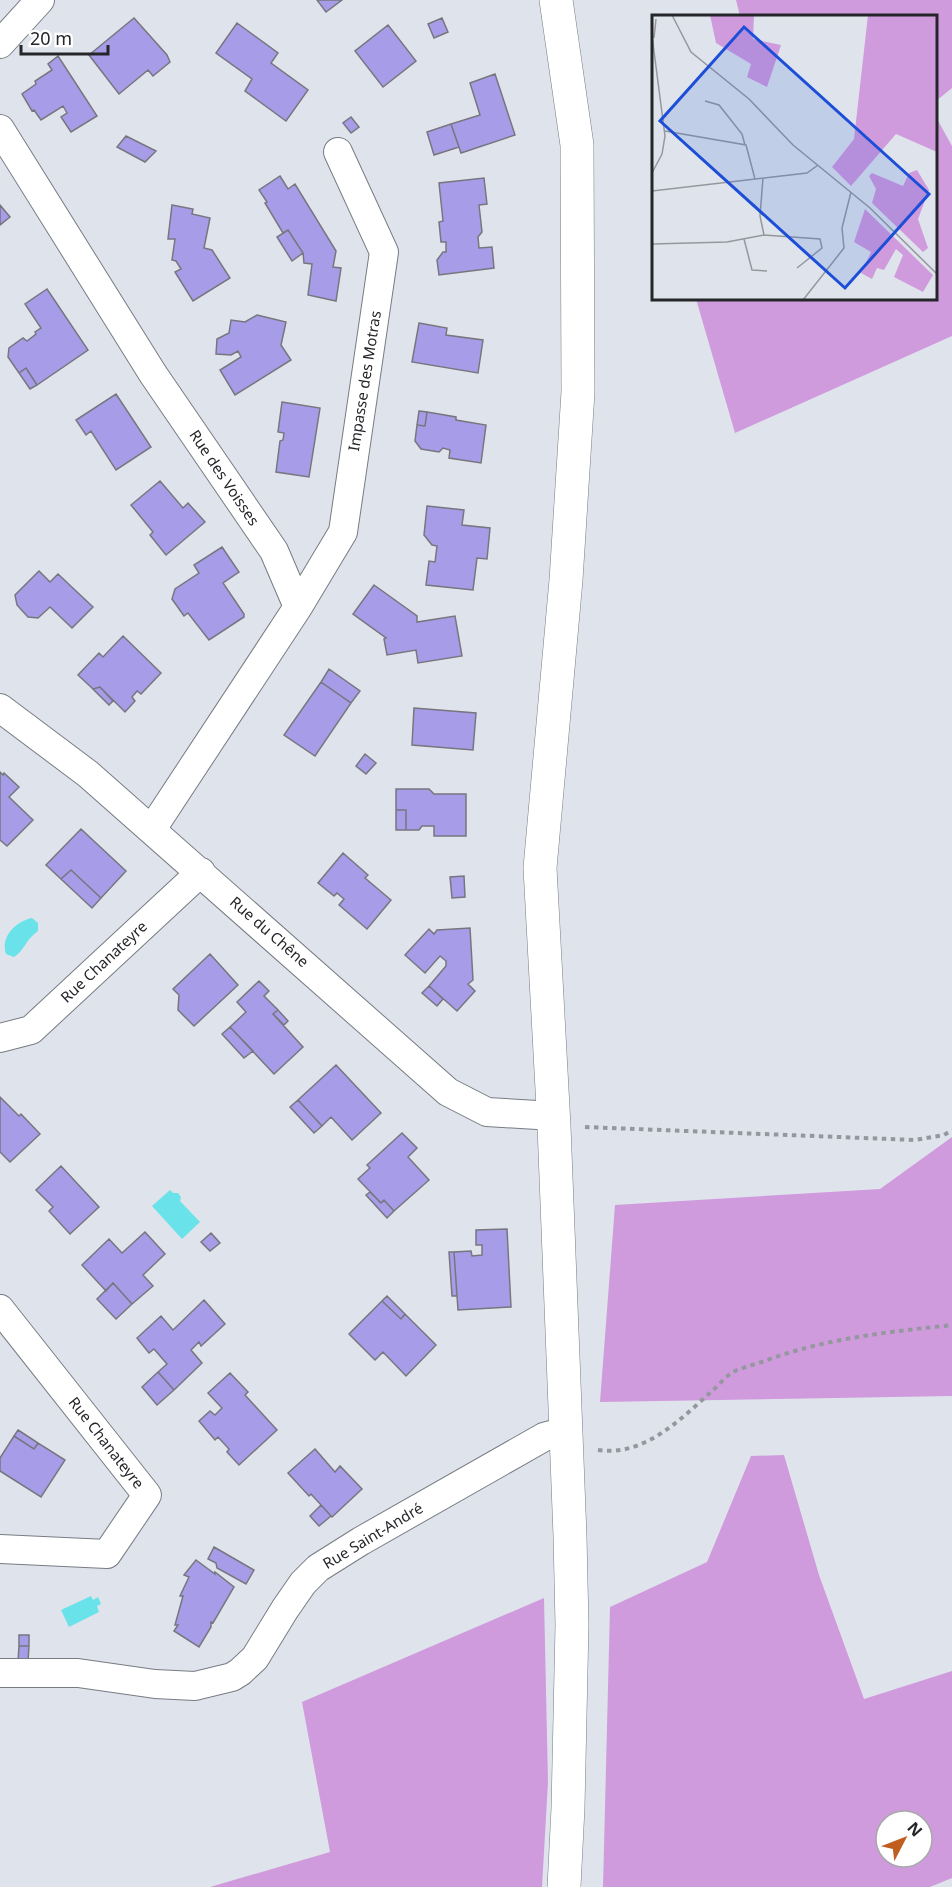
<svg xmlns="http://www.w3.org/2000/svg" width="952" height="1887" viewBox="0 0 952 1887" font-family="'Noto Sans',sans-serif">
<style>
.forest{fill:#d09bdd;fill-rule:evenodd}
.water{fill:#69e2ea}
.building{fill:#a79ce8;stroke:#77767f;stroke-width:1.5}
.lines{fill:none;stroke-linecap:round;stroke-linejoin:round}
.minor-casing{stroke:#777c83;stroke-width:30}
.major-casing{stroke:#777c83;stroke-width:34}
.path{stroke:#94989e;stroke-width:4;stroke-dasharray:4.5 4.5;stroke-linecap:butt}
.minor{stroke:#fff;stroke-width:28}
.major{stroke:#fff;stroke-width:33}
.labels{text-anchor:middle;stroke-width:6;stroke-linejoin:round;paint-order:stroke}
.street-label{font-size:15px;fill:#242629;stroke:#fff}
.inset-road{fill:none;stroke:#94989e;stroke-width:1.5}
.view{fill:#1d4ed8;fill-opacity:0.15;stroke:#1d4ed8;stroke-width:3}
.inset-edge{fill:none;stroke:#242629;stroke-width:3}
</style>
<rect width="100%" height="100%" fill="#dfe4ec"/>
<path class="forest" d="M736 0H952V88L936 101V16H740Z
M936 117 952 146V336L735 433 696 299 936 298Z
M952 1137V1396L600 1402 615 1205 880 1189Z
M784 1455 819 1575 864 1699 952 1671V1878L930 1887H603L610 1607 707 1562 751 1456ZM886 1821H922V1857H886Z
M544 1598 548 1782 542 1887H210L330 1852 302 1702Z"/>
<path class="water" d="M32 918 38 923V931C25 940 25 950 14 957L6 954C0 937 16 921 32 918Z
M170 1190 173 1193H178L181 1197 180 1201 200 1222 182 1239 152 1206Z
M91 1596 93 1600 98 1597 101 1604 97 1606 99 1612 69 1627 61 1610Z"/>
<path class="building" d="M317 0H342L326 12Z
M134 18 167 55 170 62 153 76 148 70 119 94 89 55Z
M442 18 448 32 434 38 428 24Z
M237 23 278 53 271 63 308 90 286 121 245 91 252 79 216 53Z
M388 25 416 61 383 87 355 51Z
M58 56 97 116 71 132 61 117 67 113 63 106 41 120 34 110 32 111 22 94 36 84 35 81 52 70 48 64Z
M495 74 515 135 461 153 451 124 480 115 470 83Z
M351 117 359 127 351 133 343 123Z
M451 124 459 147 434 155 427 132Z
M126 136 156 151 145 162 117 147Z
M280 176 288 189 295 184 336 251 333 267 341 268 336 301 308 295 312 264 304 263 303 253 288 230 283 233 265 203 267 202 259 190Z
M484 178 487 204 479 205 482 232 478 237 479 248 492 247 494 268 439 275 437 260 443 252H446V242H441L439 222 443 221 439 183Z
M0 205 10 217 0 225Z
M172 205 193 209 192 214 210 218 204 248 212 250 230 278 193 301 175 272 181 269 176 261 172 260 175 239H168Z
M288 230 303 253 292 261 277 237Z
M47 289 88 350 37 385 26 368 19 373 8 357 9 348 23 338 27 341 36 334 35 332 41 328 25 304Z
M257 315 286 322 281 345 291 360 235 395 220 370 241 357 238 351 231 355 216 354 217 339 229 333 231 320 245 322Z
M419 323 447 328 446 335 483 340 478 373 412 362Z
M26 368 37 385 30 389 19 373Z
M116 394 151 447 116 470 91 431 86 435 76 420Z
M282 402 320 408 309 477 276 472 280 441 283 440 284 433 278 432Z
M419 411 427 412 425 426 417 425Z
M427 412 456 417V420L486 425 481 463 449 458 450 450 443 448 439 452 421 449 415 441 417 425 425 426Z
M160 481 183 508 188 503 205 522 166 555 150 535 153 532 131 505Z
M427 506 464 510 462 525 490 528 487 559 477 558 473 590 426 585 429 561 435 562 437 546 432 545 424 535Z
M222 547 239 572 223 583 244 614V617L209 640 188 613 184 616 172 599 175 589 199 573 194 565Z
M39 571 50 582 58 574 93 607 72 628 50 607 38 618 28 617 17 605 15 595Z
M374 585 417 616V622L455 616 462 656 418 663 416 650 387 655 384 639 386 638 353 614Z
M123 636 161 673 141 694 137 691 132 697 135 701 125 712 100 687 93 689 78 675 99 653 103 657Z
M329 669 360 691 351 703 321 682Z
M321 682 351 703 315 756 284 735Z
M100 687 113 701 109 705 93 689Z
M414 708 476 713 473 750 412 745Z
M365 754 376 763 366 774 356 766Z
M0 772 3 775 4 773 19 787 9 797 33 820 7 846 0 840Z
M396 789H429L434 794H466V836H434V826H422L419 830H406V810H396Z
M396 810H406V830H396Z
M81 829 126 871 101 898 71 870 61 879 46 865Z
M343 853 368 875 365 878 391 900 367 929 339 905 344 899 337 893 334 896 318 883Z
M71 870 101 898 92 908 61 879Z
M464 876 465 897 452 898 450 877Z
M470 928 473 980 468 984 475 991 457 1011 429 986 446 966V961L440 956 425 973 405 955 429 929 434 934 437 930Z
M210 954 238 985 194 1026 178 1010 179 995 173 989Z
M259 981 269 991 264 996 278 1010 273 1014 303 1047 274 1074 230 1027 246 1012 237 1002Z
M429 986 443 999 437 1006 422 993Z
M278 1010 288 1021 284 1025 273 1014Z
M230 1027 253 1051 244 1058 222 1034Z
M336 1065 381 1113 352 1140 331 1117 322 1126 298 1100Z
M0 1097 19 1116 21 1114 40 1134 10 1162 0 1152Z
M298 1100 322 1126 314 1133 290 1107Z
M402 1133 417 1148 408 1157 429 1180 394 1211 384 1200 381 1203 358 1179 370 1168 367 1165Z
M61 1166 99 1207 70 1234 49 1211 53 1207 36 1190Z
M370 1192 381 1203 384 1200 394 1211 387 1218 366 1195Z
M507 1229 511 1307 458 1310 454 1252 471 1251 472 1256 482 1255V1245H476V1230Z
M145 1232 165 1254 143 1275 153 1286 132 1304 113 1283 106 1291 82 1265 109 1239 122 1253Z
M211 1233 220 1243 210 1251 201 1242Z
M449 1252H454L457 1296H452Z
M113 1283 132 1304 116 1319 97 1299Z
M387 1296 405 1314 401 1319 382 1301Z
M204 1300 225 1324 201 1346 199 1342 191 1350 202 1363 174 1390 158 1372 167 1364 154 1349 149 1353 137 1338 161 1316 173 1330Z
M382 1301 401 1319 405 1314 436 1345 406 1376 383 1352 375 1360 349 1334Z
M158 1372 174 1390 157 1405 142 1387Z
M230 1373 248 1392 245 1395 277 1430 239 1465 227 1452 229 1449 218 1437 215 1440 199 1421 210 1411 215 1415 222 1408 208 1393Z
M18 1430 38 1443 34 1449 14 1436Z
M14 1436 34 1449 38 1443 65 1460 41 1497 0 1471V1458Z
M315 1449 335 1472 340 1466 362 1489 332 1517 311 1494 309 1496 288 1473Z
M321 1505 331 1516 319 1526 310 1516Z
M214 1547 254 1570 246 1584 217 1568 216 1563 208 1559Z
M196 1560 215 1574V1572L234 1587 213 1623 211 1622V1627L199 1647 174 1631 178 1625H175L183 1596H180L189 1577 184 1575Z
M19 1635H29V1646H19Z
M19 1646H29L28 1662 18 1661Z"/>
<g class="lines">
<g class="minor-casing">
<path id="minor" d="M0 44 40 0
M0 129 153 374 274 551 298 607 152 829
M298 607 343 532 384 252 338 152
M0 708 88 774 448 1092 487 1112 554 1116
M0 1038 31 1030 201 872
M0 1309 147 1495 107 1554 0 1549
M0 1673H78L155 1684 195 1686 232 1677 240 1672 255 1658 285 1609 303 1583 318 1568 361 1541 544 1437 551 1435 567 1436"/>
</g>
<g class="major-casing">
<path id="major" d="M556 0 577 145 578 392 566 580 540 868 554 1126 570 1536 572 1625 568 1808 564 1887"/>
</g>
<path class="path" d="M585 1127 915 1140 944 1135 952 1130
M598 1450C644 1457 681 1419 712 1391 719 1385 725 1377 733 1372 743 1367 757 1364 767 1360 828 1338 888 1332 952 1325"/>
<use href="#minor" class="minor"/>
<use href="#major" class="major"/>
</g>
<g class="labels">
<g class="street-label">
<text transform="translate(365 381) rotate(-81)" y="5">Impasse des Motras</text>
<text transform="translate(224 478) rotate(56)" y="5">Rue des Voisses</text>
<text transform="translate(269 932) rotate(41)" y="5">Rue du Chêne</text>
<text transform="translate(104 962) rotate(-43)" y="5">Rue Chanateyre</text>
<text transform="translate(106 1443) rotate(52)" y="5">Rue Chanateyre</text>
<text transform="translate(373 1536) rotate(-31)" y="5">Rue Saint-André</text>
</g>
</g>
<g transform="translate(652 15)">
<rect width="285" height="285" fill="#dfe4ec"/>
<path d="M58 0H102L101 24 129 30 115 72 95 62 99 49 64 28ZM216 0H285V137L244 119 199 171 180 152 202 124ZM265 155 277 175 266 204 276 233 271 237 220 188 224 174 217 161 220 158 251 171 257 158ZM213 194 281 260 271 277 242 262 251 240 244 234 232 255 225 253 220 264 209 258 219 237 202 227Z" fill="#d09bdd"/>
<path class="inset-road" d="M20 0 39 37 97 84 141 130 218 193 285 259M0 21 13 121 10 139 0 158M2 23 4 4M53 86 67 90 90 119 93 130M13 116 94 130 103 164M111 163 108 201 112 220 168 224 170 233 145 253M0 176 155 158 166 150M92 224 100 255 115 256M0 229 75 227 112 220M151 285 192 233 190 213 199 177"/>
<path class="view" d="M92 12 277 179 193 273 8 106Z"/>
<rect width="285" height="285" class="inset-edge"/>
</g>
<g transform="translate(904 1839) rotate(48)"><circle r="28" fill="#ffffff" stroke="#a7a8a9" stroke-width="1.5"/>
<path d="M0-4.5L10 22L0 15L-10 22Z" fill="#c05e20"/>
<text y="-9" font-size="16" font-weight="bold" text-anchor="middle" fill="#242629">N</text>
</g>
<path d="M21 45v9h87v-9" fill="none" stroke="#242629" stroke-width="3"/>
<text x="30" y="45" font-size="18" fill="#242629" stroke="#ffffff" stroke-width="4.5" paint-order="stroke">20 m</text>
</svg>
